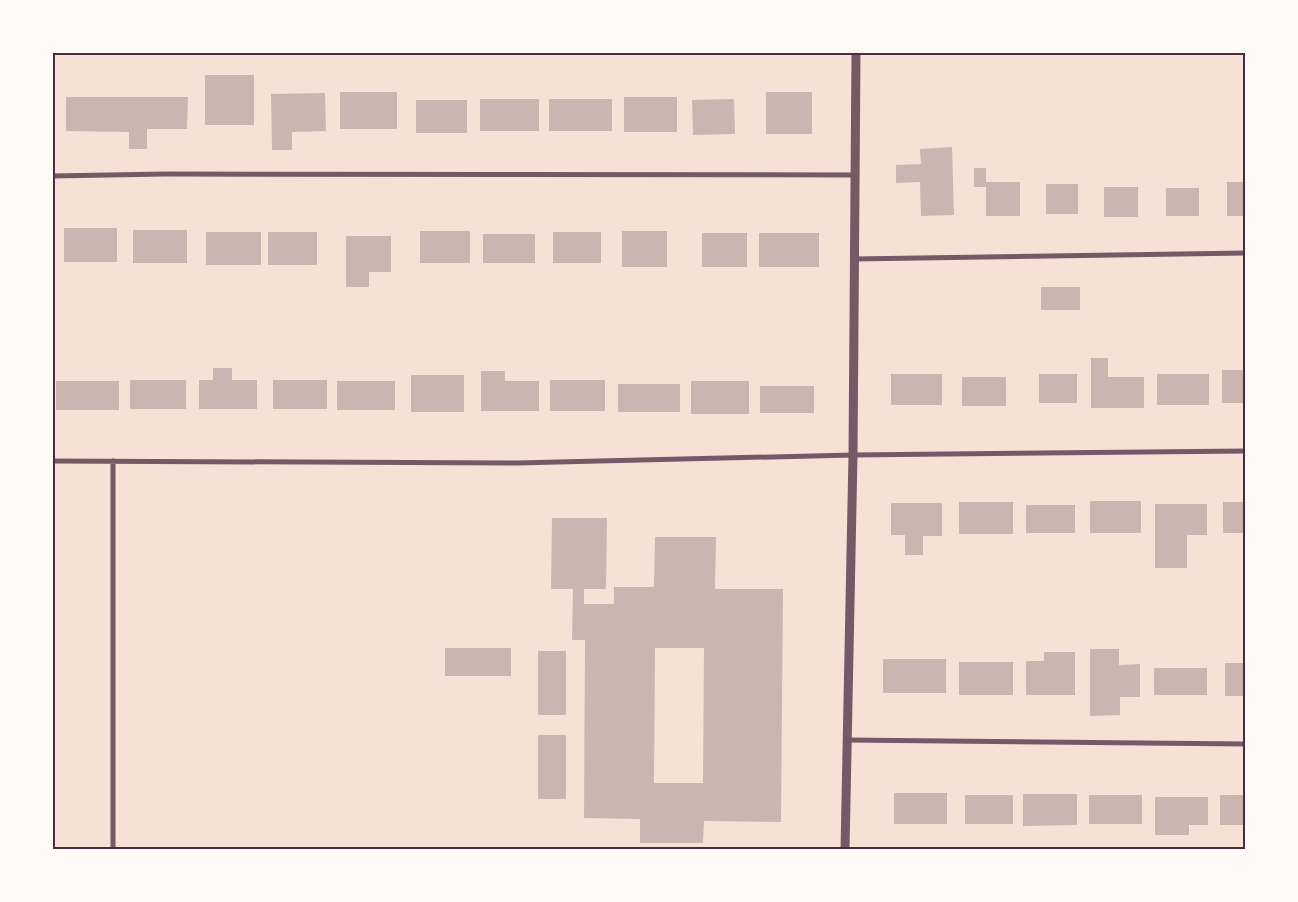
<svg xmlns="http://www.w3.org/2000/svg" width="1298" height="902" viewBox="0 0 1298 902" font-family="'Alegreya Sans',sans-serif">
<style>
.building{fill:#ccb4b1;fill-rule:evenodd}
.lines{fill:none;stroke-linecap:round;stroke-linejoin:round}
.minor{stroke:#755966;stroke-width:5}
.tertiary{stroke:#755966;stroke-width:9}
.neatline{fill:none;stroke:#4a2c40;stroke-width:2}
</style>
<rect width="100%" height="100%" fill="#f7e1d7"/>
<path class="building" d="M205 75H254V125H205Z
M340 92H397V129H340Z
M766 92H812V134H766Z
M325 93 326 131 292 132V150H272L271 94Z
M66 97H188L187 129H147V149H129V132L66 131Z
M624 97H677V132H624Z
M480 99H539V131H480Z
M549 99H612V131H549Z
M734 99 735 134 693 135 692 100Z
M416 100H467V133H416Z
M952 147 954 215 921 216 920 182 896 183V165L921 164 920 149Z
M974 168H986V182H1020V216H986V187H974Z
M1227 182H1246V216H1227Z
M1046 184H1078V214H1046Z
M1104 187H1138V217H1104Z
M1166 188H1199V216H1166Z
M64 228H117V262H64Z
M133 230H187V263H133Z
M420 231H470V263H420Z
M622 231H667V267H622Z
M206 232H261V265H206Z
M268 232H317V265H268Z
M553 232H601V263H553Z
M702 233H747V267H702Z
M759 233H819V267H759Z
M483 234H535V263H483Z
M346 236H391V272H369V287H346Z
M1041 287H1080V310H1041Z
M1091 358H1108V377H1144V408H1091Z
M213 368H232V380H257V409H199V380H213Z
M1222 370H1246V403H1222Z
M481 371H505V381H539V411H481Z
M891 374H942V405H891Z
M1039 374H1077V403H1039Z
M1157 374H1209V405H1157Z
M411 375H464V412H411Z
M962 377H1006V406H962Z
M130 380H186V409H130Z
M273 380H327V409H273Z
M550 380H605V411H550Z
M56 381H119V410H56Z
M337 381H395V410H337Z
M691 381H749V414H691Z
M618 384H680V412H618Z
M760 386H814V413H760Z
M1090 501H1141V533H1090Z
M959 502H1013V534H959Z
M1223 502H1246V533H1223Z
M891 503H942V536H923V555H905V535H891Z
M1155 504H1207V535H1187V568H1155Z
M1026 505H1075V533H1026Z
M552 518H607L606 589H584V604H614V587H654L655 537H716L715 589H783L781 822 704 821 703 843H640V819L584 818 585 640H572L573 589H551ZM655 648H704L703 783H654Z
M52 568H54V603H52Z
M52 634H55V691H52Z
M445 648H511V676H445Z
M1090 649H1119V665L1140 664V697H1120V715L1090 716Z
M538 651H566V715H538Z
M1044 652H1075V695H1026V661H1044Z
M883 659H946V693H883Z
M959 662H1013V695H959Z
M1225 663H1246V696H1225Z
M1154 668H1207V695H1154Z
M538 735H566V799H538Z
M894 793H947V824H894Z
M1023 794H1077V825L1023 826Z
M965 795H1013V824H965Z
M1089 795H1142V824H1089Z
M1220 795H1246V825H1220Z
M1155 797H1208V825H1189V835H1155Z"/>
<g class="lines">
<path class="minor" d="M52 176 165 174 854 175
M854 259 1246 253
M52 461 517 463 853 455 1246 451
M848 740 1246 744
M113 850V461"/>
<path class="tertiary" d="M845 850 853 455 856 52"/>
</g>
<rect width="1298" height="902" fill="none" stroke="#fffaf5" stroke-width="108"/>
<rect x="54" y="54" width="1190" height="794" class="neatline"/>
</svg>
